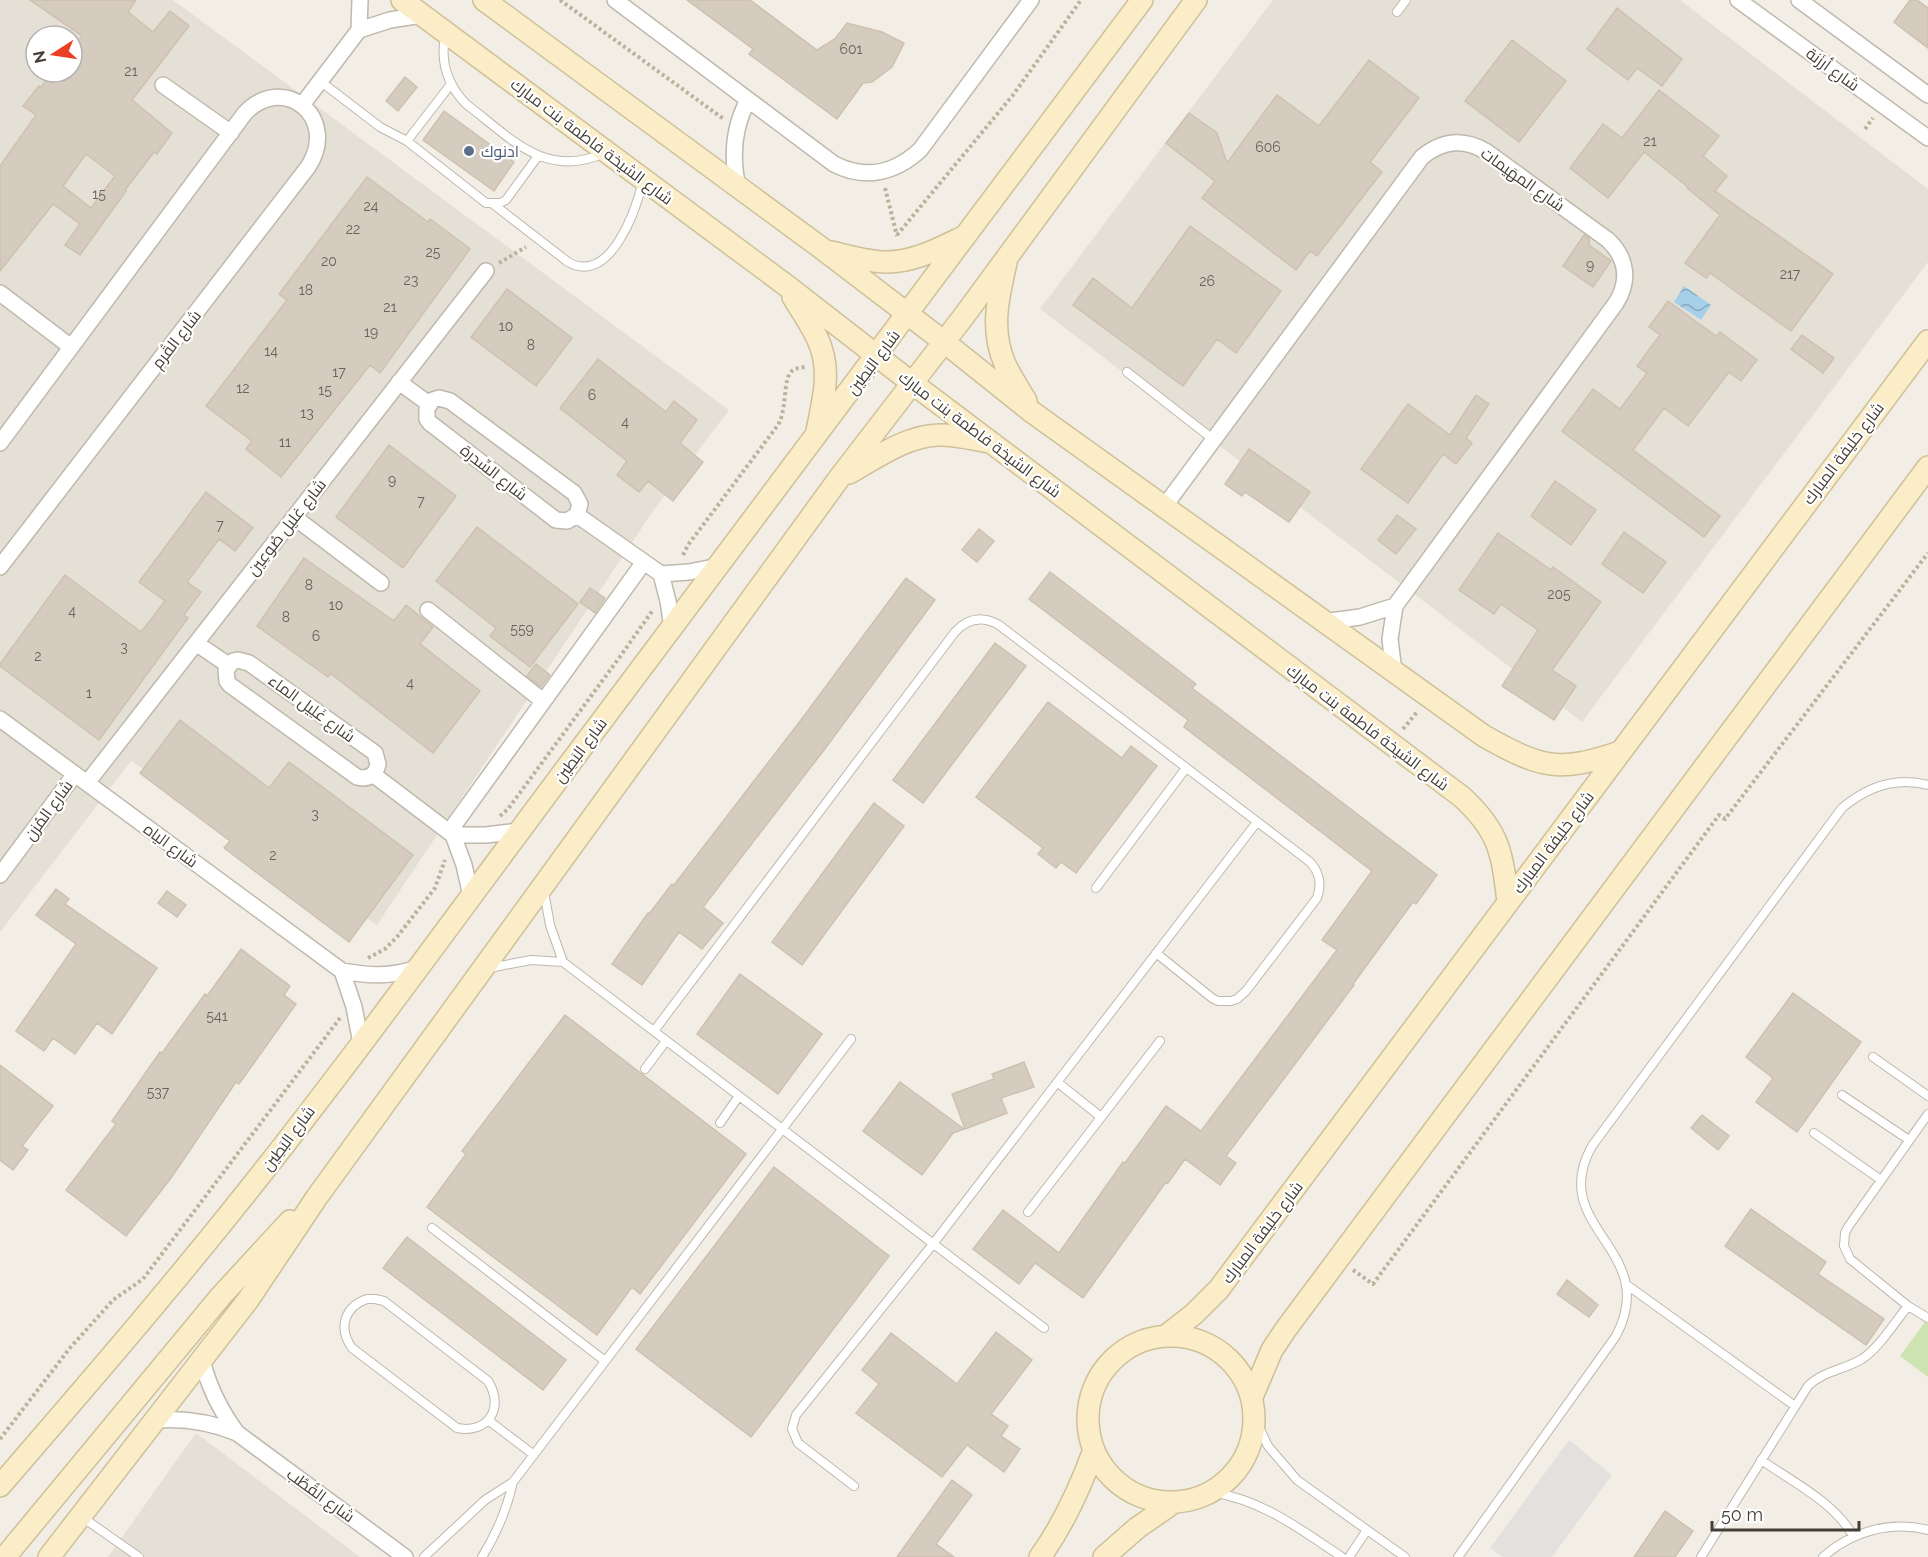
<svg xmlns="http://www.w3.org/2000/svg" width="1928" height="1557" viewBox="0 0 1928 1557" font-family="Raleway,Cairo,sans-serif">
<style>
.residential{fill:#e5e0d5;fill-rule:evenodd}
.green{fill:#cee3b2}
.parking{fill:#e3e1de}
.water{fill:url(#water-waves)}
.building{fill:#d5ccbf;stroke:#cdc1b0;stroke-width:1.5;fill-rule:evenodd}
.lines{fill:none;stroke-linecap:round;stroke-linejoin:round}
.service-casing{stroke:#bfb8ac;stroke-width:10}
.minor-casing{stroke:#bfb8ac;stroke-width:18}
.secondary-casing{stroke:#cec099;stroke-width:24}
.path{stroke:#bdb19c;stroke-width:4;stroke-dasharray:3 3;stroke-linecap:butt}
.service{stroke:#fff;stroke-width:8}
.minor{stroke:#fff;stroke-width:15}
.secondary{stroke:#faedc8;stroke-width:21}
.service-dot{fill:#5c6f8a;stroke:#fff;stroke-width:2}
.labels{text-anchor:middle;stroke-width:4.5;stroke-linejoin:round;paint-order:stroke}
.number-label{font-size:14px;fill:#686258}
.street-label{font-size:16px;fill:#443e36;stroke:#fff}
.service-label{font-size:16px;fill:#4e5e75;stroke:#fff;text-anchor:start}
</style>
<defs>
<pattern id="water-waves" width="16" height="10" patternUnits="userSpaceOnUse" patternTransform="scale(1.5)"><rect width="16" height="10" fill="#a6d0ea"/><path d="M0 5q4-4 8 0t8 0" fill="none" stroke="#89aabe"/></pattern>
</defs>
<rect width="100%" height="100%" fill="#f2eee6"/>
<path class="residential" d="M0 0H173L729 410 655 508 377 925 131 761 0 932ZM36 36H72V72H36Z
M1273 0H1680L1928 189V262L1582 722 1040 309Z
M196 1433 360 1557H108Z"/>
<path class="green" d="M1928 1318V1377L1900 1356Z"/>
<path class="parking" d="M1569 1440 1612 1475 1552 1557H1503L1490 1548Z"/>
<path class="water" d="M1684 286 1711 305 1701 320 1674 302Z"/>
<path class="building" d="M30 0H136L128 12 153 32 170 11 189 26 132 100 172 133 157 154 154 152 125 190 126 191 80 255 65 245 80 224 53 204 0 271V166L36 115 23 106 39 86 41 87 53 72H72V48L82 36ZM86 154 115 176 91 208 63 186Z
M687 0H750L817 50 835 39 847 23 882 32 904 43 892 67 872 82 863 83 837 119 749 54 753 49Z
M1910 0H1917L1928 8V48L1894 22Z
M1617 8 1682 59 1662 86 1637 68 1628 80 1587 49Z
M1512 40 1566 81 1519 142 1465 101Z
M1369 60 1419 98 1370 162 1382 172 1317 256 1310 251 1296 270 1202 198 1215 181 1166 143 1189 113 1217 133 1227 163 1277 95 1319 126Z
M405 77 417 87 398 111 386 101Z
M1659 90 1719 136 1703 156 1727 176 1715 191 1833 274 1791 331 1710 273 1706 278 1685 263 1720 215 1687 188 1688 187 1644 152 1608 198 1570 168 1603 124 1622 138Z
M444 111 514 162 494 191 423 140Z
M367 177 428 222 430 219 470 249 380 373 370 365 281 477 246 449 252 441 206 406 287 300 279 294Z
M1190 226 1281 291 1236 353 1217 339 1183 386 1073 305 1093 278 1132 308Z
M1584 235 1589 238V245L1611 261 1593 287 1563 266Z
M507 289 572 338 536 386 471 337Z
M1668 301 1716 336 1720 332 1757 360 1741 381 1729 372 1688 426 1664 408 1633 450 1720 516 1704 537 1562 431 1593 389 1620 409 1647 373 1637 366 1660 335 1649 327Z
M1802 335 1834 358 1823 373 1791 349Z
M598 359 666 412 674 401 697 420 680 443 703 462 673 501 648 481 639 492 617 475 627 461 560 408Z
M1476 395 1489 404 1466 438 1472 443 1456 464 1443 454 1408 503 1361 469 1408 404 1450 435Z
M389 445 456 496 403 568 336 517Z
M1249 449 1310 492 1289 522 1245 492 1242 496 1225 484Z
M1555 481 1596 510 1571 545 1531 516Z
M206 492 253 528 235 551 219 539 187 582 201 592 184 615 188 618 99 740 0 666V664L65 575 141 632 165 601 139 582Z
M1397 515 1416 529 1396 554 1378 540Z
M477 527 578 604 530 667 490 636 496 628 436 581Z
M979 529 994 541 977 562 962 550Z
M1624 532 1666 562 1643 593 1602 564Z
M1498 533 1551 570 1553 567 1601 602 1552 670 1576 686 1554 720 1502 686 1538 630 1501 604 1494 614 1459 590Z
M304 558 394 621 406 605 433 627 420 644 480 691 433 753 330 673 328 677 257 626Z
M1050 572 1196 684 1192 688 1437 875 1416 904 1413 902 1353 984 1354 985 1226 1156 1236 1163 1220 1185 1185 1159 1168 1183 1166 1182 1083 1298 1035 1263 1019 1284 973 1249 1003 1210 1059 1253 1123 1162 1125 1163 1166 1106 1201 1131 1337 950 1322 940 1372 871 1184 727 1188 720 1029 599Z
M906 578 935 600 824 750 703 907 723 923 702 949 679 932 642 985 612 964 648 913 649 914 672 884 674 885 804 716Z
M590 588 605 598 595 613 580 602Z
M995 643 1026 666 923 803 893 780Z
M536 664 550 675 541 687 527 676Z
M1048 702 1122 758 1131 746 1157 766 1076 873 1061 862 1056 868 1038 854 1043 848 976 797Z
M180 720 269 788 289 762 413 855 349 942 224 848 230 841 140 773Z
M874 803 904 826 802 965 772 942Z
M56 889 69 899 65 904 157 968 112 1034 97 1023 75 1054 53 1038 44 1051 16 1031 76 944 36 915Z
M167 891 186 905 177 917 158 903Z
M241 949 290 986 284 995 296 1004 239 1084 236 1082 171 1178 126 1236 66 1190 116 1124 112 1121 160 1052 162 1053 205 994 207 996Z
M740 974 822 1034 778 1094 697 1034Z
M1793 993 1861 1042 1797 1132 1756 1102 1773 1078 1746 1057Z
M565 1015 746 1154 640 1294 632 1287 597 1335 427 1207 466 1154 462 1151Z
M1024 1062 1034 1087 1001 1098 1007 1113 965 1129 952 1094 994 1079 992 1074Z
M0 1065 53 1106 22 1146 28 1150 13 1170 0 1160Z
M900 1082 964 1129 953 1133 922 1175 863 1131Z
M1702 1115 1729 1136 1718 1150 1691 1128Z
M774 1167 889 1256 751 1437 636 1349Z
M1751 1209 1826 1262 1818 1274 1884 1319 1866 1345 1725 1246Z
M407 1237 566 1360 543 1390 383 1268Z
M1567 1280 1598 1305 1589 1317 1557 1294Z
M996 1332 1032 1360 991 1414 1008 1426 1001 1436 1020 1449 1004 1472 967 1445 942 1477 856 1413 879 1384 862 1370 891 1333 957 1384Z
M952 1480 972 1495 936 1544 954 1557H897Z
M1665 1511 1693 1531 1675 1557H1634Z"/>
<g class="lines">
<g class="service-casing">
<path id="service" d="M1397 12 1406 0
M445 37C440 63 448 85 466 104 510 137 545 180 604 153
M320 81 380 127 407 141 486 203H500L506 200 538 156
M407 141 451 84
M493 204 568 262C610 286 636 210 643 181
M1127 372 1214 440
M1096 888 1186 768
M544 892 550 925 563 962 1044 1328
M489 968 531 960 563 962
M654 1031 955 632C968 618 983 616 999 625L1310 862C1320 873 1322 884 1317 898L1246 991 1237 999 1231 1001H1218L1212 998 1156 953
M1873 1057 1928 1096
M645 1069 666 1041
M1057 1082 1101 1117
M1842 1095 1909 1140
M1928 1114 1848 1227 1845 1233 1844 1246 1850 1259 1908 1306 1928 1318
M720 1123 739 1096
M1814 1133 1881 1180
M1028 1212 1160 1041
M432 1228 605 1361
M1627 1285 1795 1406
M367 1299H375L384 1301 488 1381C505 1408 488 1434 457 1428L352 1348C338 1328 344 1307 367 1299Z
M1255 1419 1268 1446 1297 1480 1405 1557
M488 1420 534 1455
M1761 1460C1793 1482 1834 1502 1854 1537
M854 1486 798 1443 792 1429 796 1415 933 1244 1257 822
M1213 1492C1266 1502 1298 1528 1342 1557
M82 1517 139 1557
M424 1557 485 1500 513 1482 851 1039
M482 1557C497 1533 507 1509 513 1482
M1349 1557 1367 1530
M1458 1557 1616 1336C1662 1249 1546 1228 1592 1146L1842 808C1867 787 1895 776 1928 785
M1701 1557 1808 1386C1823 1371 1844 1370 1862 1359 1879 1348 1895 1322 1908 1306
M1823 1557C1851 1532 1890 1520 1928 1530"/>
</g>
<g class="minor-casing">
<path id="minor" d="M615 0 834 164C865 180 895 173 920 150L1031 0
M1738 0 1928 138
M1799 0 1928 95
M359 30 390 20 422 15
M163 85 231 133
M302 105 359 30 360 0
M738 187C731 156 733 128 748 100
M0 293 71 347
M399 382 429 404
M439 398 450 401 574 493 580 504 577 515 567 521 556 520 430 423 427 419V408L433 400Z
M0 443 245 113C284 72 340 118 308 167L0 567
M1164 507 1422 157C1443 140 1464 138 1487 152L1608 240C1627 258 1630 281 1616 303L1395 606 1390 639 1394 672
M577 515 661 574 689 572 719 566
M294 517 381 583
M661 574 668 601 672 628
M428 610 543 701
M1323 622 1360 617 1395 606
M196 643 228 665
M238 660 249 663 375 753 378 764C376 775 368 780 357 777L230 685 227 681 226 670 233 661Z
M0 719 342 971C371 976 389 977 418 968
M374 775 453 835 464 865 471 896
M87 783 486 271
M449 832 644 562
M453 835H486L519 831
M0 875 75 774
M342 971 354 1007 361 1043
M202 1360C209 1388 220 1410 237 1433
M157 1420C185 1418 210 1422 237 1433L405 1557"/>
</g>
<g class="secondary-casing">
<path id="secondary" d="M402 0 787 286 912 383 1462 797C1500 832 1502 853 1508 902
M484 0 824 250 943 341 1032 412 1484 736C1541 768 1558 773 1620 752
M831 252C849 256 867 262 886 262 915 262 940 248 965 236
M1006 263C998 298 990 330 1005 364 1011 377 1019 389 1026 401
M793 297C803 314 817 332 822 351 830 377 822 405 817 431
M849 473C876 458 906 436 938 435 954 434 972 439 988 442
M1167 1335 1194 1314 1219 1289 1928 341
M1088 1419a83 83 0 1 1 166 0a83 83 0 1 1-166 0Z
M1252 1397 1272 1350 1286 1329 1928 467
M0 1486C82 1391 164 1296 243 1197 358 1053 466 902 577 754 766 503 955 252 1142 0
M5 1557 221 1296 290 1221
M49 1557 248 1300 317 1197 840 477 964 316 1196 0
M1040 1557C1064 1524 1080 1488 1094 1450
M1104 1557 1137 1528 1173 1503"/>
</g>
<path class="path" d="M560 0 725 120
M1865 129 1873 118
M885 188 897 236
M897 235 1013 95 1081 0
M499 263 526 247
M683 555 688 545 778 425C787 410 783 380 791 372 794 368 800 368 805 367
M1403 729 1417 712
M500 816 508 809 619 658 653 610
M368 958 385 949 397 937 435 888 445 860
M1353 1270 1373 1284 1719 815 1725 819 1928 553
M0 1439 70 1348 113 1300 143 1279 340 1018"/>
<use href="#service" class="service"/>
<use href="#minor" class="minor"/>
<use href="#secondary" class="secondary"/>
</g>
<circle class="service-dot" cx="469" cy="151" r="6"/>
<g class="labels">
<g class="number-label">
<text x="851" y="54">601</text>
<text x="131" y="76">21</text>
<text x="1650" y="146">21</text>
<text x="1268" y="152">606</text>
<text x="99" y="199">15</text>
<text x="371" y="211">24</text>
<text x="353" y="234">22</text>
<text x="433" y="257">25</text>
<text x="329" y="266">20</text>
<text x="1590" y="270">9</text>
<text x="1790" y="279">217</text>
<text x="411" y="285">23</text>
<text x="1207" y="286">26</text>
<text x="306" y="295">18</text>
<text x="390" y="312">21</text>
<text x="506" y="331">10</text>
<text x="371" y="337">19</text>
<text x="531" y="350">8</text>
<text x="271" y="356">14</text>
<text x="339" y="377">17</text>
<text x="243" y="393">12</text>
<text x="325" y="395">15</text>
<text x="592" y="400">6</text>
<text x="307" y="418">13</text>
<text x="625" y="427">4</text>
<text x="285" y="447">11</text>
<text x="392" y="485">9</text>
<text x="421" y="506">7</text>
<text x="220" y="530">7</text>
<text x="309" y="590">8</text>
<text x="1559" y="599">205</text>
<text x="336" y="610">10</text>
<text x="72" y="616">4</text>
<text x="286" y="622">8</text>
<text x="522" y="634">559</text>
<text x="316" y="641">6</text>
<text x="124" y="652">3</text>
<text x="38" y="661">2</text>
<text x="410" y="688">4</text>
<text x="89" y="698">1</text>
<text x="315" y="819">3</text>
<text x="273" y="860">2</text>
<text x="217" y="1021">541</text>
<text x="158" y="1097">537</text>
</g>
<g class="street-label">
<text transform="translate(1833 69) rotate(36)" y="6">شارع أرزَنة</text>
<text transform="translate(592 141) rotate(37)" y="6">شارع الشيخة فاطمة بنت مبارك</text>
<text transform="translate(1523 179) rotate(35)" y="6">شارع المهَيمات</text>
<text transform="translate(176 339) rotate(-52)" y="6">شارع القُرم</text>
<text transform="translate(873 362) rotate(-53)" y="6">شارع البَطِين</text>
<text transform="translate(980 434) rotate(37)" y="6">شارع الشيخة فاطمة بنت مبارك</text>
<text transform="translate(1843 453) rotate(-53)" y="6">شارع خليفة المبارك</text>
<text transform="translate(494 472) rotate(38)" y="6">شارع السِّدرة</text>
<text transform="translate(286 527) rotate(-52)" y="6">شارع غليل صُوعِين</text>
<text transform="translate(312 708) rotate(36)" y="6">شارع غَلِيل الماء</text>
<text transform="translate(1368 727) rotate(37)" y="6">شارع الشيخة فاطمة بنت مبارك</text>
<text transform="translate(580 750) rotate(-53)" y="6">شارع البَطِين</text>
<text transform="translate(48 810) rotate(-54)" y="6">شارع المُزن</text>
<text transform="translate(1553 842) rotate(-53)" y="6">شارع خليفة المبارك</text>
<text transform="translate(171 845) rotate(36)" y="6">شارع الياه</text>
<text transform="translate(288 1138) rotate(-53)" y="6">شارع البَطِين</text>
<text transform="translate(1262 1232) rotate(-53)" y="6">شارع خليفة المبارك</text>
<text transform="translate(321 1495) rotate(36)" y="6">شارع القُطُب</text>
</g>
<g class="service-label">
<text x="481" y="157">ادنوك</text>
</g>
</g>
<g transform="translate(54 54) rotate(258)"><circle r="28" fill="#ffffff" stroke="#b4b2af" stroke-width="1.5"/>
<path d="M0-4.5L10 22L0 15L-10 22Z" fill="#e94025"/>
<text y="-9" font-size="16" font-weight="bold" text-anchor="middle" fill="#443e36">N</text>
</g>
<path d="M1712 1521v9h147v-9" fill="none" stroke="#443e36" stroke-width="3"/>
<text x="1721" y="1521" font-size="18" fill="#443e36" stroke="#ffffff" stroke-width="4.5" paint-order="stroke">50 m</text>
</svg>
